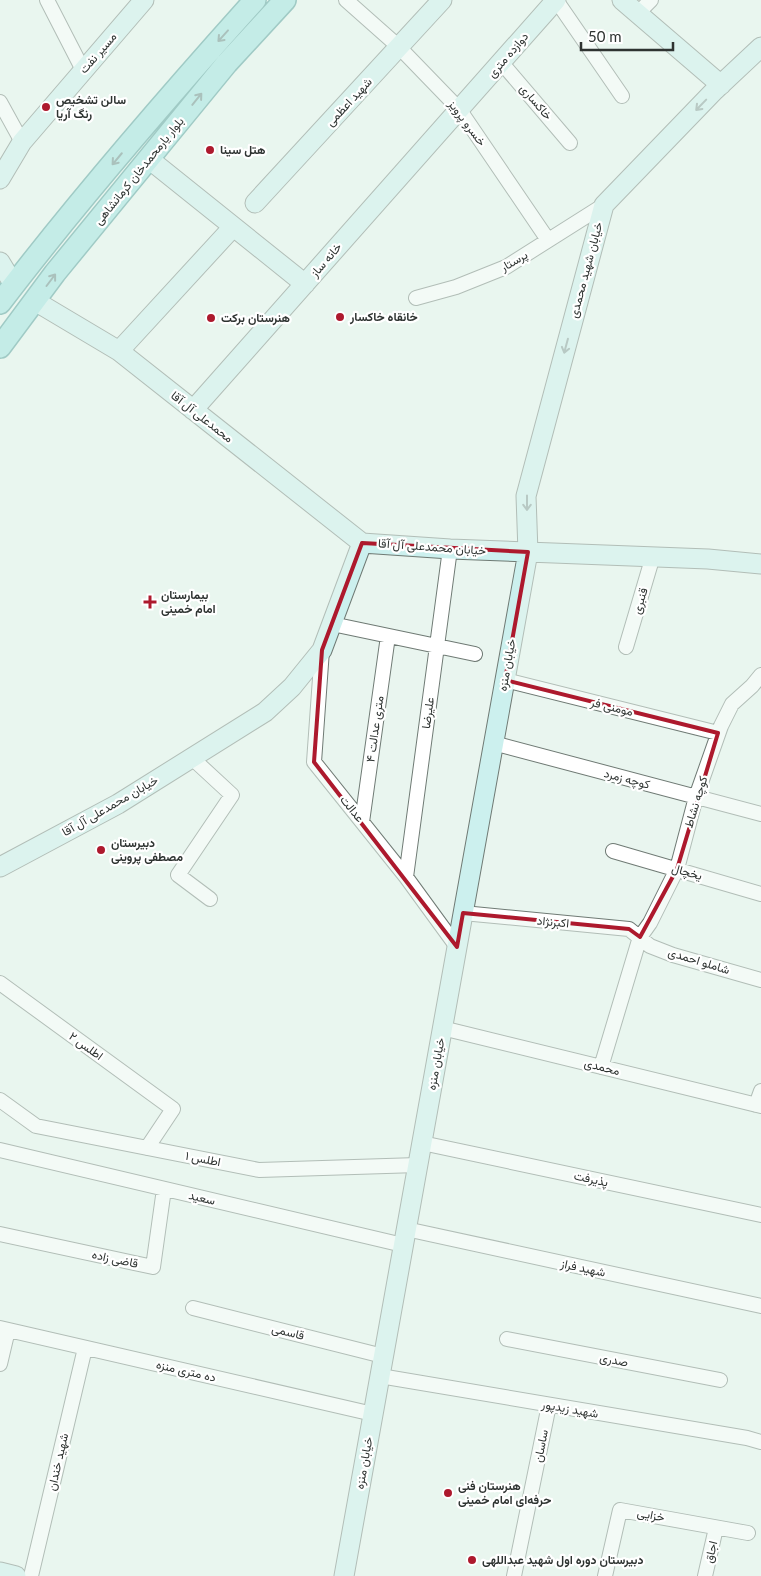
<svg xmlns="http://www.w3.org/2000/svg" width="761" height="1576" viewBox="0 0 761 1576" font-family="Lato,Vazirmatn,sans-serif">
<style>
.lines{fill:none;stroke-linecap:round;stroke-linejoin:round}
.street-casing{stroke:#6f7a74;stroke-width:16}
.secondary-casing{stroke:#6f7a74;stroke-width:21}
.primary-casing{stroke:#479693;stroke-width:24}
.street{stroke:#fff;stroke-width:14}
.secondary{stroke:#ccf0ee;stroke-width:19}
.primary{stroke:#98e0de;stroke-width:21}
.oneway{stroke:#5e817f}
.oneway2{stroke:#7d9290}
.marked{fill:none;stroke:#ad192d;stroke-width:4;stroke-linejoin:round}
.poi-dot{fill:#ad192d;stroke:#fff;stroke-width:2}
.labels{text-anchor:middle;stroke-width:4.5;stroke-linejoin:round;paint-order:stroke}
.street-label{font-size:12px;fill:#2e3331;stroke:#fff}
.poi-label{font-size:12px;font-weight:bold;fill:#2e3331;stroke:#fff;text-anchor:start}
</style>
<rect width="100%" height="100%" fill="#e9f5ef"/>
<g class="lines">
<g class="street-casing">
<path id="street" d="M47 0 83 70
M346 0 399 47 459 109 548 240
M556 0 622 96
M638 13 651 0
M501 62 570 143
M0 102 22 142
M416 298 456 287 506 267 604 205
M332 624 475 654
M626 647 653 556
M322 650 314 762 406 877 457 947
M505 680 718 733
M493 743 761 814
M192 758 232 795 178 875 210 899
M362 822 388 636
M613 851 761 894
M406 877 450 549
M463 913 629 929 650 946 673 955 761 980
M0 983 173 1109 147 1148
M442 1028 761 1106
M601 1067 640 937 650 923 677 869 696 797 721 726 732 704 752 686 761 675
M0 1100 36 1126 259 1170 418 1165
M756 1105 761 1091
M422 1143 761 1215
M0 1150 403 1245
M406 1229 761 1306
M0 1234 153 1267 164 1189
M193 1308 383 1356
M0 1328 373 1414
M507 1339 720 1380
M0 1364 8 1330
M380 1376 747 1438 761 1442
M31 1576 85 1348
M514 1576 549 1405
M605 1576 620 1510 748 1533
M705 1576 716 1528"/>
</g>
<g class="secondary-casing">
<path id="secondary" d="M622 0 721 85
M149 159 305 284
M0 179 22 142 144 0
M255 203 442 0
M0 262 14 285
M35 301 119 351 362 543
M119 351 233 227
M193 410 556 0
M0 867 118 804 265 712 292 687 322 650 362 543 450 549 708 559 761 564
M0 1572 16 1576
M344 1576 528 552 526 496 604 205 715 90 761 47"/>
</g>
<g class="primary-casing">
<path id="primary" d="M0 303C80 198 167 98 255 0
M0 347 55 273 227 63 285 0"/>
</g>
<use href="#street" class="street"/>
<use href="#secondary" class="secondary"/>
<use href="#primary" class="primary"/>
</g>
<defs><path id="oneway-shaft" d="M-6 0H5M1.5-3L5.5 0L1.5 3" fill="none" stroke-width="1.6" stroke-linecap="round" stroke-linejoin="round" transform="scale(1.25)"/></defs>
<g class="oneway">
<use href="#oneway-shaft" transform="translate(223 36) rotate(132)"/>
<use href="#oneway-shaft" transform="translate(197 99) rotate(-51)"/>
<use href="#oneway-shaft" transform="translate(117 159) rotate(130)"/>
<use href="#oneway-shaft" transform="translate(51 280) rotate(-53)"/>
</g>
<g class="oneway2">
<use href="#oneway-shaft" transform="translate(701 105) rotate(134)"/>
<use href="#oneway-shaft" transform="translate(566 346) rotate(105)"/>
<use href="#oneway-shaft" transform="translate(527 503) rotate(90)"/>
</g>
<path d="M0 0H761V1576H0ZM362 543 528 552 505 680 718 733 677 869 640 937 629 929 463 913 457 947 314 762 322 650Z" fill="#e9f5ef" fill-opacity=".55" fill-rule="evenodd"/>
<path class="marked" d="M362 543 528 552 505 680 718 733 677 869 640 937 629 929 463 913 457 947 314 762 322 650Z"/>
<g class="poi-dot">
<circle cx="46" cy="107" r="5"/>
<circle cx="210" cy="150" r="5"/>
<circle cx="340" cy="317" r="5"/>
<circle cx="211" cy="318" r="5"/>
<path d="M147.5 594.5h5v5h5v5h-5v5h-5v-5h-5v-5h5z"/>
<circle cx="101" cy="850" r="5"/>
<circle cx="448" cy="1493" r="5"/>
<circle cx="472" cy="1560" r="5"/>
</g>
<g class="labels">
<g class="street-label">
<text transform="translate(98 53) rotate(-49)" y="4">مسیر نفت</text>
<text transform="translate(508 55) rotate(-49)" y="4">دوازده متری</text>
<text transform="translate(349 102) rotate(-47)" y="4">شهید اعظمی</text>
<text transform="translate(536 102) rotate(49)" y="4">خاکساری</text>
<text transform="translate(467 123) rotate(53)" y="4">خسرو پرویز</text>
<text transform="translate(139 171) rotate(-51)" y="4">بلوار یارمحمدخان کرمانشاهی</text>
<text transform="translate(326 260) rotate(-49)" y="4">خانه ساز</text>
<text transform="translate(514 261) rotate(-30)" y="4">پرستار</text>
<text transform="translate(586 270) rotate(-75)" y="4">خیابان شهید محمدی</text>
<text transform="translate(202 417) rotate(38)" y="4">محمدعلی آل آقا</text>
<text transform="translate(432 547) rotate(4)" y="4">خیابان محمدعلی آل آقا</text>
<text transform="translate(640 601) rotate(-73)" y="4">قنبری</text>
<text transform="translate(507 665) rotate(-80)" y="4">خیابان منزه</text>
<text transform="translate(612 707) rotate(14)" y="4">مومنی فر</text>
<text transform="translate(428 713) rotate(-82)" y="4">علیرضا</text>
<text transform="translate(375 729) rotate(-82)" y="4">۴ متری عدالت</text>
<text transform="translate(627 779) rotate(15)" y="4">کوچه زمرد</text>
<text transform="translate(696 802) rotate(-73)" y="4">کوچه نشاط</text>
<text transform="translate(110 806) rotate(-30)" y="4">خیابان محمدعلی آل آقا</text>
<text transform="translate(352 809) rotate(51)" y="4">عدالت</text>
<text transform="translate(687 872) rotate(16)" y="4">یخچال</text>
<text transform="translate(553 922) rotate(5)" y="4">اکبرنژاد</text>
<text transform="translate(699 961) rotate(17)" y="4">شاملو احمدی</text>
<text transform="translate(86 1046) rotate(36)" y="4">اطلس ۲</text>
<text transform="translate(436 1064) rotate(-80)" y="4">خیابان منزه</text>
<text transform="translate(602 1067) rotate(14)" y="4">محمدی</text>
<text transform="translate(203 1159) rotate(11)" y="4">اطلس ۱</text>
<text transform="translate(591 1179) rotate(12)" y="4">پذیرفت</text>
<text transform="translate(202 1198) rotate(13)" y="4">سعید</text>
<text transform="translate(115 1259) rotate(12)" y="4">قاضی زاده</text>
<text transform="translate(583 1268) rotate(12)" y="4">شهید فراز</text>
<text transform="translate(288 1332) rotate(14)" y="4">قاسمی</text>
<text transform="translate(614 1360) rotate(11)" y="4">صدری</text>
<text transform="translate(186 1371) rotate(13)" y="4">ده متری منزه</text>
<text transform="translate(570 1409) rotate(10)" y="4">شهید زیدپور</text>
<text transform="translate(541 1446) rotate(-79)" y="4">ساسان</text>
<text transform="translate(58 1462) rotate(-77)" y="4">شهید خندان</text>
<text transform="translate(364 1463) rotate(-80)" y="4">خیابان منزه</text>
<text transform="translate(651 1515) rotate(11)" y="4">خزایی</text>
<text transform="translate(711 1552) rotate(-77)" y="4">اجاق</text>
</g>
<g class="poi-label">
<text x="56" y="104">سالن تشخیص<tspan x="56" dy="14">رنگ آریا</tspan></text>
<text x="220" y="154">هتل سینا</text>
<text x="350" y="321">خانقاه خاکسار</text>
<text x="221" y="322">هنرستان برکت</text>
<text x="161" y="599">بیمارستان<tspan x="161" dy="14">امام خمینی</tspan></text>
<text x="111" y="847">دبیرستان<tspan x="111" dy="14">مصطفی پروینی</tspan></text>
<text x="458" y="1490">هنرستان فنی<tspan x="458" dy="14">حرفه‌ای امام خمینی</tspan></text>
<text x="482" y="1564">دبیرستان دوره اول شهید عبداللهی</text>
</g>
</g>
<path d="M581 42v8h92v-8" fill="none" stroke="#2e3331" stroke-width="2.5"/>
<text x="588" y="42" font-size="15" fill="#2e3331" stroke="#ffffff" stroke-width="4" paint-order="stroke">50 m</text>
</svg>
